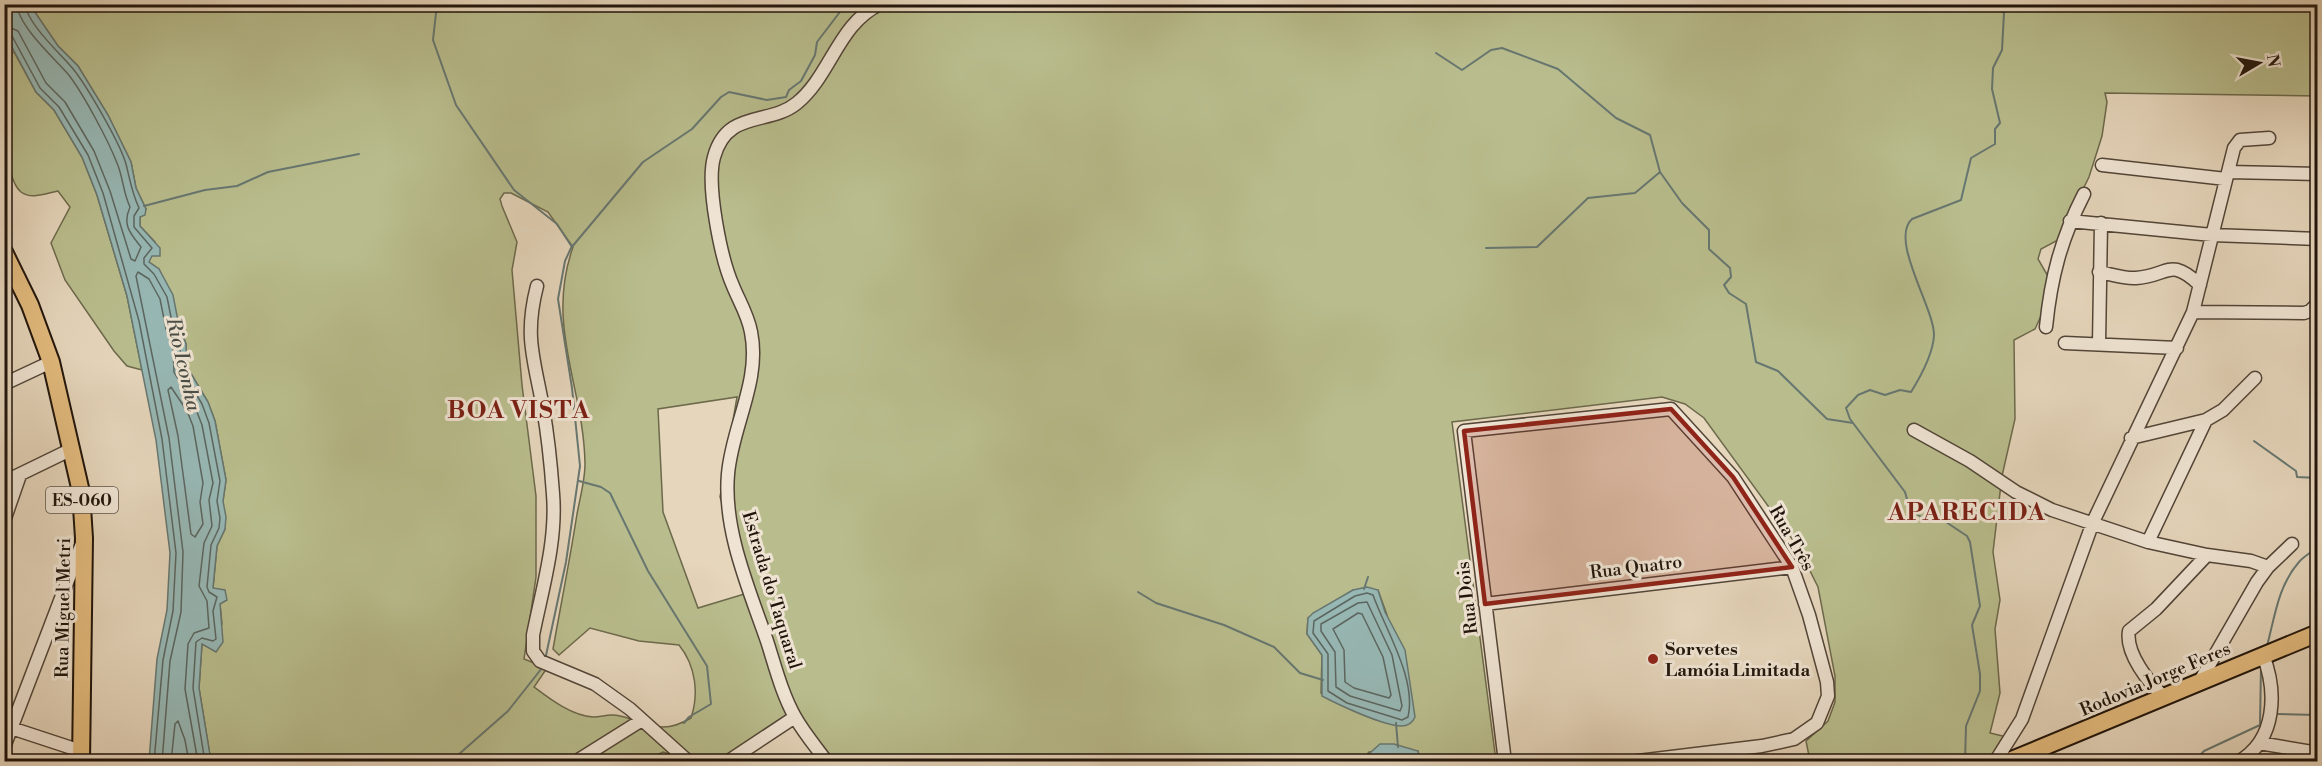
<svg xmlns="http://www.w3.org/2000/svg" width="2322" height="766" viewBox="0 0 2322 766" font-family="'Libre Bodoni',serif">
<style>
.green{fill:#b9bd8d;stroke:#6c694c;stroke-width:1.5;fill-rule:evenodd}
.water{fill:#97b8b5;stroke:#677771;stroke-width:1.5}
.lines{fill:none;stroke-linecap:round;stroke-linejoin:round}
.shore{stroke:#5c6660;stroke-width:1.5}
.stream{stroke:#677771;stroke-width:2}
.minor-casing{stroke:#524538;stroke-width:15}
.major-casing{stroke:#20150c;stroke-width:20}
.minor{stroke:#efe4d3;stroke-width:12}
.major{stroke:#e3bb7e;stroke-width:16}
.marked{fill:#8f2418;fill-opacity:0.2;stroke:#8f2418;stroke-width:4.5;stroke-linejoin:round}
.poi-dot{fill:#8f2418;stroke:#efe4d3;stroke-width:2}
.labels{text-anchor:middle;stroke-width:6;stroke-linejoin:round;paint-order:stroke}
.shield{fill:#efe4d3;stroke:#5e5348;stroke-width:1.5}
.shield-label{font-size:16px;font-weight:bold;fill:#20150c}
.street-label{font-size:18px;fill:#20150c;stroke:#efe4d3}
.poi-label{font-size:18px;font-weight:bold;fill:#20150c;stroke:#efe4d3;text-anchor:start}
.water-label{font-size:20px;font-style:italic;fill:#4a4e47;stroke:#efe4d3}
.district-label{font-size:24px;font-weight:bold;letter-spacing:1.5px;fill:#7a1f14;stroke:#efe4d3}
</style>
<rect width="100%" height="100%" fill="#e6d6bc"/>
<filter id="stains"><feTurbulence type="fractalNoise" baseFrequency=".00333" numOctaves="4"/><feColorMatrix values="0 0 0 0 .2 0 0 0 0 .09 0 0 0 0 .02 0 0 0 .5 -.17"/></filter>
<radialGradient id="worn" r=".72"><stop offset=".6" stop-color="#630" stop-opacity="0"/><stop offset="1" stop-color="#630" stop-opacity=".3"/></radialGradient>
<path class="green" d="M2317 4 2318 96 2105 93 2107 102 2102 136 2089 177 2058 240 2041 249 2038 259 2049 278 2046 305 2035 329 2014 340 2015 419 2002 476 1993 552 2000 600 1995 629 2000 693 1990 733 2011 738 1992 761H1810L1806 741 1828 721 1835 702V676L1818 587 1798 547 1704 418 1685 404 1662 397 1452 422 1496 761H1420L1418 751 1369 752 1361 762 834 761 801 718 724 761H688L682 757 663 752 642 762H211L199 688 202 643 207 645 222 624 220 604 213 588 217 546 225 529 223 501 226 480 215 421 208 402 187 367 186 344 159 269 149 262 155 242 140 226V217L146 209 136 188 131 162 108 115 78 66 58 46 30 5ZM504 193H511L548 212 573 247C545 326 584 387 585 464 585 480 580 498 577 514 570 559 561 604 553 649L559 655 590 628 639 641 679 645C696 666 699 694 691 718 660 736 651 723 620 716 609 713 603 717 593 717 572 716 550 699 534 687L547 668 524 659 536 577V496L522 385 512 270 517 242 502 206 500 199ZM737 397 720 497 751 592 698 608 663 512 658 409ZM1353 590H1378L1387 615 1410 723C1386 730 1342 706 1321 693L1322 655 1307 634 1308 618Z
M14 52 36 92 54 110 82 157 97 195 127 296 142 370 127 366 114 351 65 280 51 243 70 207 58 191C47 193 32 200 21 192 0 175 4 85 4 56Z"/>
<path class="water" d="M4 5H30L58 46 78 66 108 115 131 162 136 188 146 209 145 215 140 217V226L160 248V256H152L149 262 159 269 173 295 179 326 186 344 187 367 208 402 215 421 226 480 223 501 226 517 225 529 217 546 213 588 225 590 227 600 220 604 223 642 216 652 202 644 199 688 211 761H149L157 659 167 610 170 553 156 440 127 296 97 195 82 157 54 110 36 92 5 34Z
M1367 587 1378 590 1385 612 1405 650 1415 717C1413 722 1408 726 1401 726 1384 726 1337 704 1322 696V655L1307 634 1308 618 1313 613 1353 590Z
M1380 744H1394L1418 751 1420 761H1361Z"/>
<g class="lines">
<path class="shore" d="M25 4C27 24 62 55 74 70 88 88 120 143 126 164 130 180 132 193 139 208L134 216V227L152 248 144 258V264L154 274 167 297 173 327 180 345 181 369 202 404 209 423 220 481 217 501 220 518 219 528 211 545 207 587 209 592 217 597 213 611 216 639 213 641 202 638 196 642 193 688 205 762
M4 25 18 31 46 83 65 102 94 151 110 191 131 259 135 261 141 247C130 233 122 225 130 207 123 192 123 177 117 163 108 140 83 93 68 74 54 58 18 26 17 4
M4 33 12 36 40 88 59 107 88 155 103 193 139 321 162 439 176 553 173 611 163 660 154 762
M171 387 187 411 193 426 203 483 200 502 203 524 195 537 191 534 178 436 168 390Z
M1367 593 1373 595C1385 629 1417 679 1408 717L1402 720 1347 703 1328 691V654L1313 633 1314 621 1355 596Z
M1367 602 1392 655 1402 706 1400 711 1350 696 1336 687 1335 652 1321 631V624L1358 603Z
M1358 613 1362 614 1383 657 1391 695 1389 698 1354 688 1345 682 1344 650 1333 629Z
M162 762 170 661 181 612 183 552 169 438 136 276 138 272 149 279 160 299 166 329 173 347 174 372 195 407 202 425 213 483 209 500 212 526 204 543 199 586 207 601 209 628 194 633 188 644 185 689 198 762
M171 762 175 724 178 721 185 740 189 762"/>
<path class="stream" d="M437 4 433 40 456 105 514 190 557 224 572 247
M1436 53 1462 70 1491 50 1502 48 1558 69 1616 118 1650 135 1660 172 1682 203 1709 230V249L1730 268 1731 277 1724 285 1729 293 1746 304 1756 362 1778 371 1827 419 1853 423
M144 206 205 190 237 186 268 172 359 154
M1486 248 1537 247 1588 198 1635 193 1660 172
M2254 441 2296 471 2297 477 2318 478
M579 481 601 487 610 493 648 571 707 666 711 704 689 717 684 723
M1364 589 1368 577
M1138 592 1156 603 1224 625 1274 647 1300 673 1323 680
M2267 646C2275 616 2278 586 2299 562 2304 556 2312 552 2318 547
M545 660 566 562 580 466 572 388 558 299 565 261 571 248 643 162 692 129 721 97 729 92 767 100 786 97 789 90 801 81 815 55 817 42 846 4
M2278 714 2318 715
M1396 723 1398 747
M450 762 508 711 542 668
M1965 762 1966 726 1980 691V674L1972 625 1980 606 1970 542 1967 536 1934 514 1923 518 1910 510 1905 492 1850 419 1846 408 1858 395 1870 390 1885 395 1900 390 1911 392C1921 376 1933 355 1934 335 1934 307 1889 240 1912 219L1961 200 1971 158 1995 144V129L2000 123 1992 89 1993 68 2002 50 2004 13 1988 4
M2194 762 2204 751 2260 725 2261 666"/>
<g class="minor-casing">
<path id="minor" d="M2102 165 2226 179
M2228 172 2318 174
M2070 221 2212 235 2318 239
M2099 272C2110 274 2125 279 2136 278 2169 276 2169 256 2200 285
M537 286C524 337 534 358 543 408 548 436 551 466 553 494 557 541 542 590 533 635V651L540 661 595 684 630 709 689 762
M2193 312 2304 313 2310 311 2318 303
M2046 327C2051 277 2061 239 2084 194
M2065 343 2177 348
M2099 344 2101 223
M4 384 51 362
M1914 430 1970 461 2016 492 2052 510 2148 542 2207 555 2251 561 2268 567
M2131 438 2206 420
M4 482 72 449
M4 521 20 475
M2148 542 2206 420 2223 410 2255 378
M1485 604 1792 567
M2200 681 2257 582 2268 567 2292 544
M2164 697C2149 683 2125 653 2129 631L2156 609 2207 555
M5 726 81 751
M2259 743 2318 753
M4 747 81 546
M575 762 642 720
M727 762 795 717
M827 762C816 747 804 733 795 717 782 694 775 666 767 641 749 589 723 530 728 474 732 426 761 381 751 332 748 315 739 301 733 286 721 259 706 185 714 157 727 109 769 126 797 103 831 75 838 24 880 4
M1505 762 1464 431 1671 409 1733 477 1792 567 1809 615 1827 682 1828 696 1817 723 1794 739 1762 746 1630 762
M1995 762 2022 719 2093 522 2193 312 2234 148 2240 140 2269 138
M2238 762C2277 740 2277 691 2263 655"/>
</g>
<g class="major-casing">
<path id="major" d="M4 252 30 305 51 362 81 492 84 538 81 762
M2007 762 2318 633"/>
</g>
<use href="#minor" class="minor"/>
<use href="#major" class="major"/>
</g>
<path class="marked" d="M1671 409 1733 477 1792 567 1485 604 1464 431Z"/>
<circle class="poi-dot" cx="1653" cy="659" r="6"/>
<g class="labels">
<rect class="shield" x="46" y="487" width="72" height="26" rx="4.5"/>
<g class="shield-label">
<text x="82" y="506">ES-060</text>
</g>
<g class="street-label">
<text transform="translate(1792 538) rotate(60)" y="6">Rua Três</text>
<text transform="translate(1636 567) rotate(-7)" y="6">Rua Quatro</text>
<text transform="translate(772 590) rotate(73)" y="6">Estrada do Taquaral</text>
<text transform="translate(1467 598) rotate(-97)" y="6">Rua Dois</text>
<text transform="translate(63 608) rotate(-89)" y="6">Rua Miguel Metri</text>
<text transform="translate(2155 679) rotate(-23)" y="6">Rodovia Jorge Feres</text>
</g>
<g class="poi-label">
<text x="1665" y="655">Sorvetes<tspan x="1665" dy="21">Lamóia Limitada</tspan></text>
</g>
<g class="water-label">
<text transform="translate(184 364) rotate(77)" y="7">Rio Iconha</text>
</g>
<g class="district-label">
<text x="519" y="418">BOA VISTA</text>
<text x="1967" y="520">APARECIDA</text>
</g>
</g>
<rect width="2322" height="766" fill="none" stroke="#e6d6bc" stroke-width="24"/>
<rect x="6" y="6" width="2310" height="754" fill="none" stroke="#20150c" stroke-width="3"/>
<rect x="12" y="12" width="2298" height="742" fill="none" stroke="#20150c" stroke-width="1.5"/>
<g transform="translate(2259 63) rotate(80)" stroke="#efe4d3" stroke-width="4.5" paint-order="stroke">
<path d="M0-4.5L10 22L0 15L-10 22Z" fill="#20150c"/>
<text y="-9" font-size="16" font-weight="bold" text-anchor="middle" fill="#20150c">N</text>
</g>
<rect width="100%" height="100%" filter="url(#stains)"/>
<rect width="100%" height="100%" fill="url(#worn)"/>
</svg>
